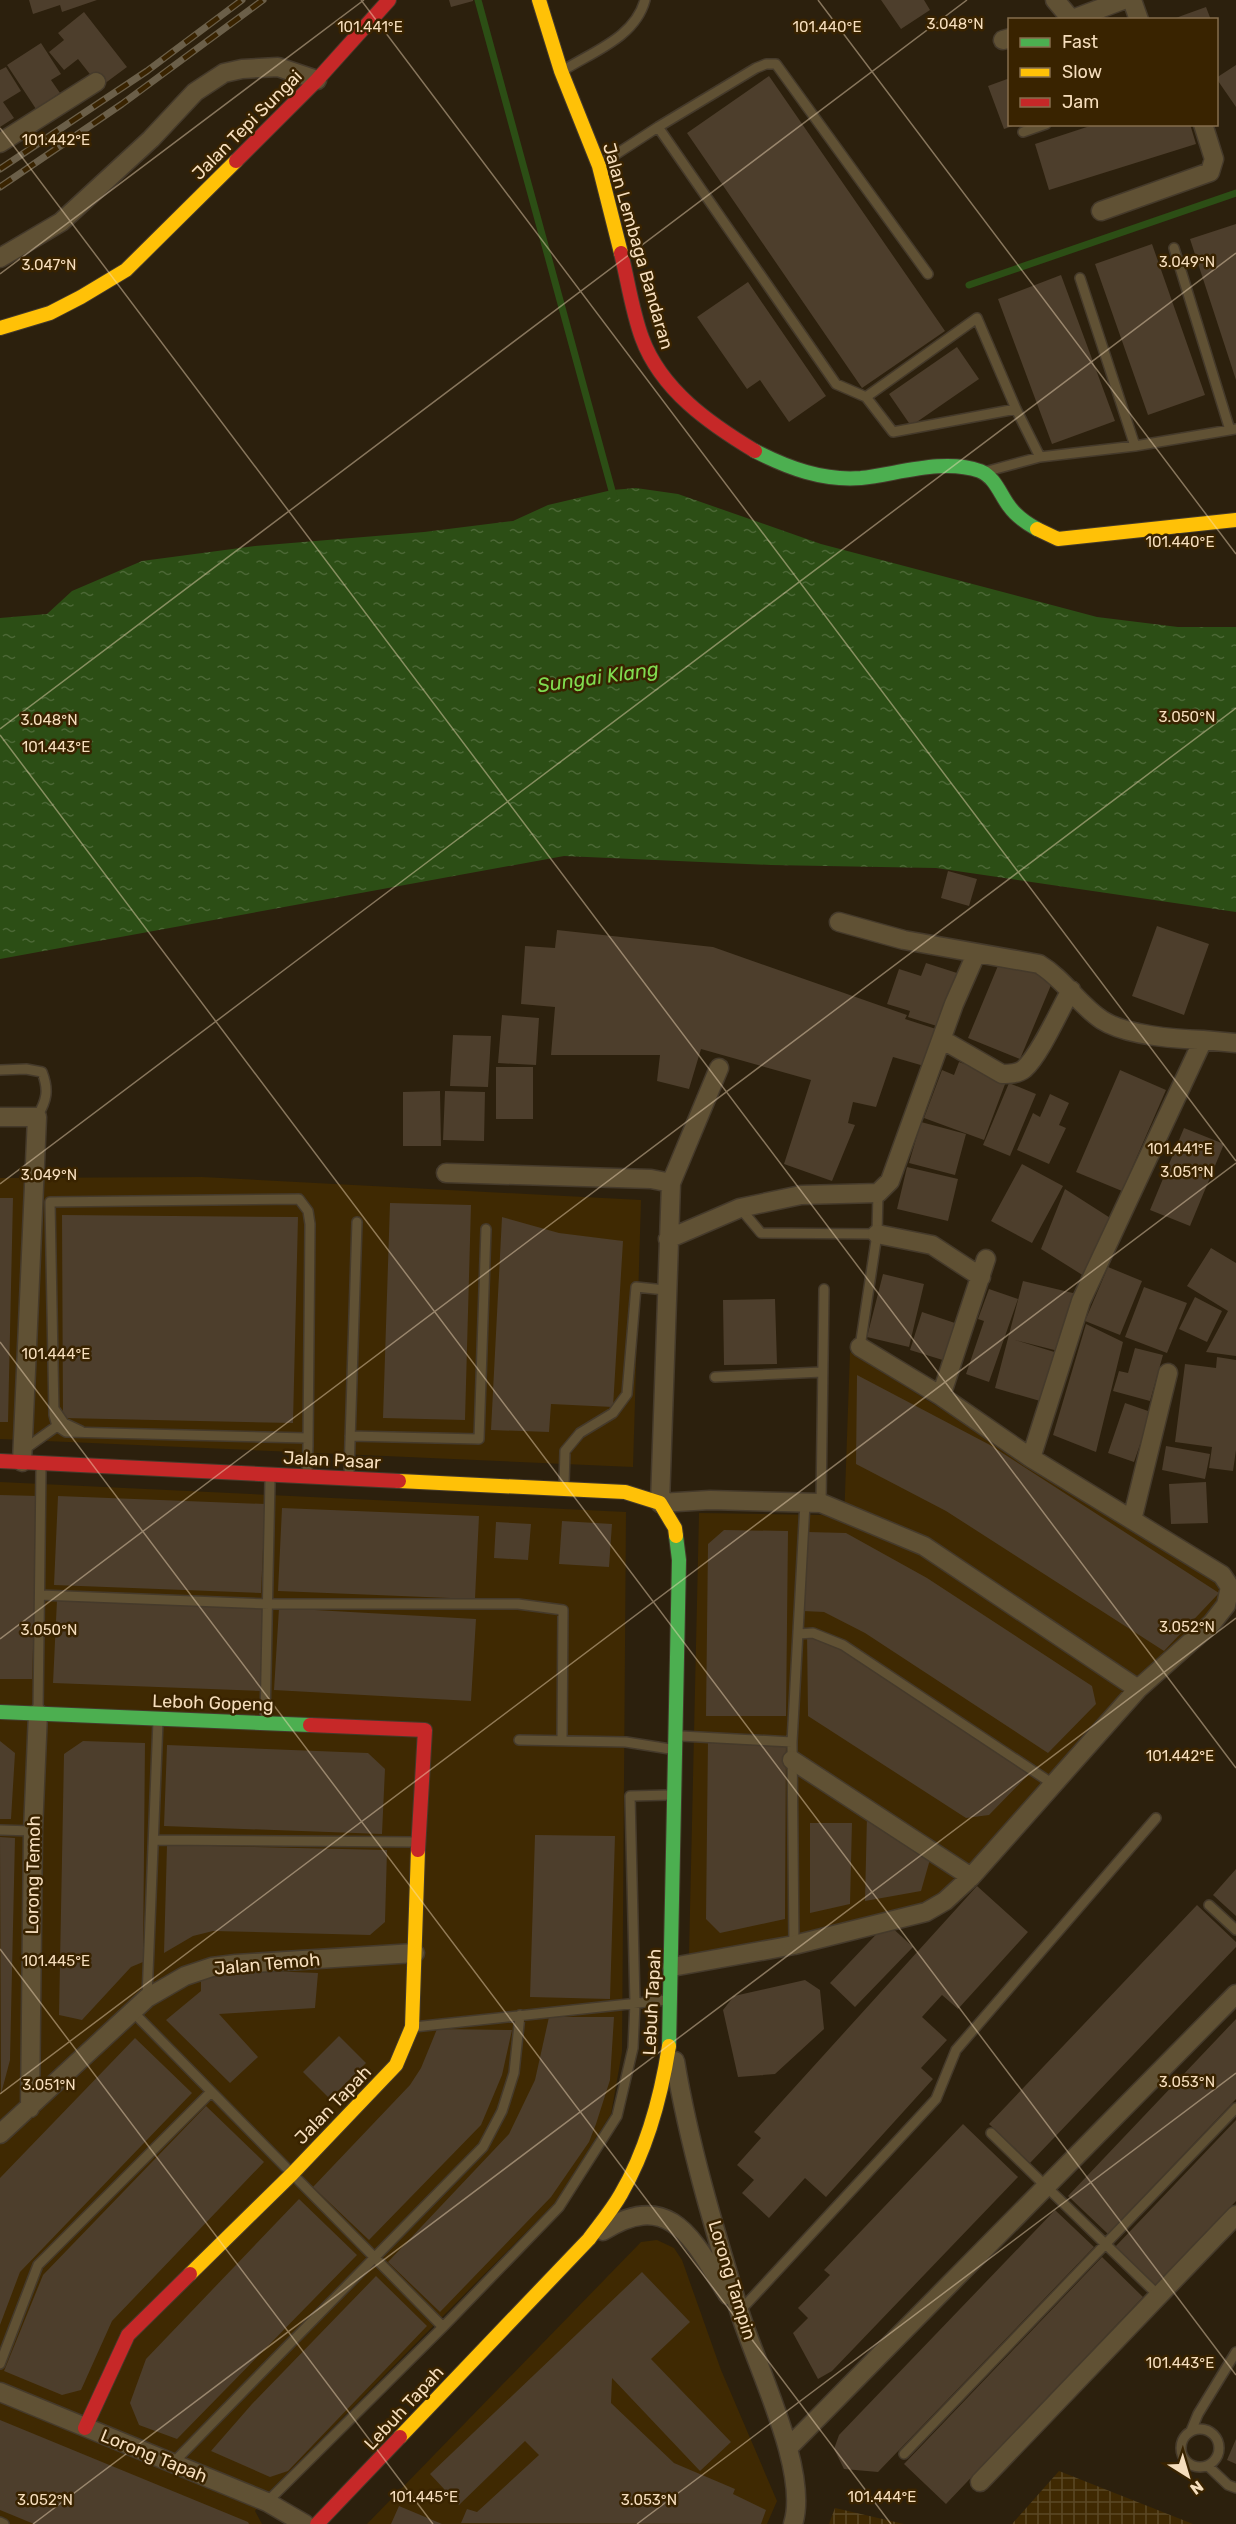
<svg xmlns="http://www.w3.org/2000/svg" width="1236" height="2524" viewBox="0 0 1236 2524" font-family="Rubik,sans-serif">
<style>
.built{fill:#3f2902}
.industrial{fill:url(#industrial-grid)}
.water{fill:url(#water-ripples)}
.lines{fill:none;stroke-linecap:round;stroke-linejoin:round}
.stream{stroke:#2c4e15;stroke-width:7}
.building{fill:#4d3e2c}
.lane-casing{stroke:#453a2b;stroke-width:12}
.street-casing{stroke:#453a2b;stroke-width:21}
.fast-casing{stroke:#453a2b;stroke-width:16}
.slow-casing{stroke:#453a2b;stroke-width:16}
.jam-casing{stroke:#453a2b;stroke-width:16}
.lane{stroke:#605134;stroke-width:9}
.street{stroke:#605134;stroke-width:18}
.fast{stroke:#4caf50;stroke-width:14}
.slow{stroke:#ffc107;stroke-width:14}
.jam{stroke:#c62828;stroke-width:14}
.rail-casing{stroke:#6b5f49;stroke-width:7}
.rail{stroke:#392300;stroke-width:4.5;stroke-dasharray:14;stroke-linecap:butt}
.ticks{fill:none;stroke:#f6debd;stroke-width:1.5;stroke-opacity:0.45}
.labels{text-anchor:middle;stroke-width:5;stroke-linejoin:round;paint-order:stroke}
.street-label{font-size:18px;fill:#f6debd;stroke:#392300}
.water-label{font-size:20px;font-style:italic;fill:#80dc4f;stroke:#392300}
.ticks-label{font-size:15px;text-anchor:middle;fill:#f6debd;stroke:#392300;stroke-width:5;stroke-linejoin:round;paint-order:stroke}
</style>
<defs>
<pattern id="industrial-grid" width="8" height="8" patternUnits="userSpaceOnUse" patternTransform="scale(1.5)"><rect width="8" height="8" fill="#3f2902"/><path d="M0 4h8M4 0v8" fill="none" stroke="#5b4825"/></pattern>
<pattern id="water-ripples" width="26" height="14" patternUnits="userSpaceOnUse" patternTransform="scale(1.5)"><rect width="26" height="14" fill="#2c4e15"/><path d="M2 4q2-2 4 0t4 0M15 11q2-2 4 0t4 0" fill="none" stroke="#4b6735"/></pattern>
</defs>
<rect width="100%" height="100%" fill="#2c200d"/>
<path class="built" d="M202 1177 641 1200 633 1467 0 1439V1178Z
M850 1352 1217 1581 1223 1588 1219 1601 1206 1618 1123 1693 956 1880 937 1896 923 1905 787 1939 689 1955 699 1513 822 1515 844 1522Z
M0 1482 626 1512 622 2052 611 2114 555 2203 268 2493 255 2511 262 2524H0Z
M657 2240 674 2248 682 2260 721 2370 777 2501 767 2524H367L641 2242Z"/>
<path class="industrial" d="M1059 2471 1193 2524H1012Z
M835 2508 904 2524H829Z"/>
<path class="water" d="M636 488 678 494 821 544 1097 617 1178 627H1236V912L936 868 771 865 564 856 0 959V618L47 614 72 591 142 561 255 546 424 532 513 521 548 505 612 490Z"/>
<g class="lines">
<path class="stream" d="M478 0 614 498
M969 285 1236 193"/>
</g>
<path class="building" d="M29 0H97L62 12 60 5 33 14Z
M449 0H473V1L451 7Z
M881 0H924L930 10 901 29Z
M1206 7 1211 20H1171L1181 16Z
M84 12 127 67 100 87 78 59 64 70 49 52 64 40 58 33Z
M41 43 61 74 51 80 60 93 36 109 7 65Z
M1236 65V107L1216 78Z
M6 67 21 91 3 102 14 118 0 127V70Z
M769 76 945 331 862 388 687 133Z
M1010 78V124L1016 125 1004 129 988 86Z
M1096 124H1190L1196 144 1049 190 1035 144Z
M1236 224V380L1190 239Z
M1152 244 1205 395 1148 415 1095 264Z
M1061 275 1115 421 1052 444 998 299Z
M748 282 826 396 789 422 760 380 747 389 697 317Z
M957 347 979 379 911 426 889 394Z
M948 871 977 879 969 906 941 898Z
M1157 926 1209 944 1184 1015 1132 996Z
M557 930 713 947 907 1015 905 1019 936 1029 924 1066 893 1057 876 1107 853 1102 848 1123 855 1125 832 1181 784 1164 811 1080 701 1049 689 1089 657 1081 660 1055H551L555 1007 521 1004 525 946 555 948Z
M1002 956 1054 978 1020 1059 968 1038Z
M926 963 957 973 940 1027 908 1017 910 1011 887 1004 899 969 921 976Z
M502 1015 539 1018 536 1065 498 1063Z
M453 1035 491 1036 488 1087 450 1086Z
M959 1062 1007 1079 984 1140 924 1118 942 1070 954 1075Z
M496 1067H533V1119H496Z
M1120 1070 1166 1090 1122 1191 1076 1172Z
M1009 1083 1036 1094 1010 1156 983 1145Z
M440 1091 441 1146H403V1092Z
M445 1091 485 1092 484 1141 443 1140Z
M1050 1094 1069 1103 1059 1125 1066 1128 1049 1164 1017 1150 1033 1113 1040 1117Z
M921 1122 966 1134 955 1175 909 1163Z
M1184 1128 1224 1144 1190 1226 1150 1210Z
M1022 1164 1063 1186 1032 1243 991 1221Z
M907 1167 958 1179 948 1221 897 1209Z
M1065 1189 1115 1221 1084 1276 1041 1249Z
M0 1198H13L8 1422H0Z
M390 1203 471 1205 465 1420 383 1418Z
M62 1215 298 1217 293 1423 63 1418Z
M502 1217 559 1233 623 1241 613 1407 551 1404 549 1432 491 1430Z
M1211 1248 1236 1263V1356L1206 1352 1228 1311 1187 1286Z
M1108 1267 1142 1281 1120 1335 1085 1321Z
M883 1274 924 1284 909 1347 867 1337Z
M1023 1281 1077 1294 1062 1352 1015 1340 1061 1354 1047 1403 995 1388Z
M1144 1287 1187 1303 1167 1353 1125 1337Z
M989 1289 1018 1299 989 1382 966 1374 984 1321 978 1319Z
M1195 1297 1222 1311 1207 1342 1179 1329Z
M775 1299 777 1364 724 1365 723 1300Z
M922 1312 958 1324 946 1361 910 1350Z
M1086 1324 1123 1342 1096 1452 1053 1435Z
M1135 1348 1163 1355 1150 1401 1113 1391 1119 1371 1128 1373Z
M1217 1357 1236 1360V1450L1233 1471 1209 1468 1212 1447 1175 1442 1185 1364 1216 1368Z
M857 1375 990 1445 1219 1593 1164 1651 946 1511 856 1464Z
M1125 1403 1151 1412 1134 1462 1108 1453Z
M1166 1446 1210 1454 1205 1479 1162 1470Z
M1206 1482 1208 1523 1171 1524 1169 1484Z
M0 1495 38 1496 32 1679H0Z
M58 1496 265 1504 261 1593 54 1585Z
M282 1508 479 1516 475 1599 278 1591Z
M562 1521 612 1524 609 1567 559 1564Z
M496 1522 531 1524 528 1560 494 1558Z
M724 1530 788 1531 786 1716H706L708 1544Z
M808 1532 846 1533 927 1578 1092 1686 1096 1704 1048 1753 865 1633 824 1612 803 1611Z
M57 1600 265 1608 261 1691 53 1683Z
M279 1608 476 1619 471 1701 274 1690Z
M807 1631H820L1034 1769 989 1815 966 1818 808 1716Z
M708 1738H786L785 1919 720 1933 706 1919Z
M0 1741 15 1753 11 1819H0Z
M83 1741 145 1743 143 1962 131 1967 82 2020 59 2015 64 1754Z
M167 1745 368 1753 385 1769 382 1834 164 1826Z
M867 1815 931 1856 921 1891 865 1901Z
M810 1823H852L850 1904 810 1913Z
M535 1835 615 1836 610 1999 530 1997Z
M0 1837 15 1838 10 2060 1 2094Z
M167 1845 387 1850 385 1922 370 1935 213 1931 193 1936 164 1953Z
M1236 1869V1916L1213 1895Z
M977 1886 1028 1932 958 2009 942 1995 922 2017 947 2040 921 2068 933 2079 826 2197 805 2178 769 2218 742 2193 754 2180 737 2165 761 2138 754 2132Z
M1197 1905 1236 1942V1947L1030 2163 989 2124Z
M887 1923 913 1947 855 2007 830 1983Z
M242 1970 318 1973 315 2008 219 2014 258 2057 230 2083 166 2020 201 1991V1980Z
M805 1980 820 1990 824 2029 775 2074 738 2077 723 2010 734 1996Z
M549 2017H614L610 2080 596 2124 589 2142 551 2197 440 2312 388 2262 509 2134 535 2080Z
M1236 2019V2099L1108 2234 1068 2196Z
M437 2029 512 2030 502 2075 481 2125 369 2240 313 2187 410 2085 421 2068Z
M339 2036 366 2063 330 2099 303 2072Z
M135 2038 192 2093 20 2272 0 2325V2178Z
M206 2106 264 2162 112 2321 81 2390 62 2395 4 2371 43 2275Z
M1236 2120V2201L1155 2286 1115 2247Z
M963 2124 1018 2177 832 2371 818 2379 793 2333 808 2318 798 2308 830 2275 824 2270Z
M299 2199 357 2255 177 2439 139 2425 130 2403 146 2359Z
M1055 2210 1094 2247 878 2472 844 2469 834 2449 839 2435Z
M1102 2257 1143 2297 946 2504 904 2464Z
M642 2272 690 2322 651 2359 731 2442 700 2471 612 2378 611 2403 674 2463 735 2489 733 2494 766 2510 761 2524 461 2523 467 2509 477 2512 539 2455 525 2441 459 2505 430 2474Z
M376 2276 427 2326 288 2471 270 2477 211 2451 252 2404Z
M0 2420 248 2522 249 2524H34L0 2510Z
M1236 2439V2464L1227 2460Z
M399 2506 442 2524H391Z"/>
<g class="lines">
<g class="lane-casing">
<path id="lane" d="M564 70C594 51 635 37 645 0
M658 127 836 384 866 397 893 432 1016 409
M1023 132 1046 124
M601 164 658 127 756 68 766 64H776L928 274
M1174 248 1230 430
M1080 278 1135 446
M866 397 977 318 1016 409 1040 457
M988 471 1040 457 1135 446 1236 429
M0 1070 26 1069 42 1072C49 1090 47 1100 37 1117
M740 1208 761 1233 877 1234
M860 1347 877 1234 878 1193
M715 1377 822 1372
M55 1410 64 1423 81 1431
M350 1436 479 1439 486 1229
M22 1451 57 1426
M307 1472 308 1446 310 1224 308 1211 299 1199 50 1202 54 1415 57 1426 66 1432 308 1438
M349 1473 357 1222
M564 1484 565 1451 580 1433 613 1413 627 1394 636 1287 665 1290
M821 1503 824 1289
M40 1595 269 1604H518L563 1610 562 1741
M798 1634 813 1633 843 1645 1053 1784
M38 1713 41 1468
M265 1721 270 1480
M681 1736 792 1742
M519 1740 626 1742 670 1749
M0 1830 33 1831
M154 1840 416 1842
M1209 1905 1236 1930
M794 1945 792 1742 805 1503
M147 1998 158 1721
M132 2011 443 2327
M414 2027 666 2000
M991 2133 1159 2296
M739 2312 936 2099 956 2050 1156 1818
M0 2364 38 2265 211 2092
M1181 2448a19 19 0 1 1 38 0a19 19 0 1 1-38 0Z
M1191 2431 1198 2414 1236 2352
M904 2454 1236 2108
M173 2463 483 2147 502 2111 514 2073 520 2015
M1208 2466 1228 2485 1236 2488
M267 2502 443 2327 559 2207 617 2116 633 2048 635 2003 630 1796 670 1795
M0 2522 4 2524"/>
</g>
<g class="street-casing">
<path id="street" d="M1055 0 1071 19
M1132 0 1139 20
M1070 20 1123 0
M1003 40 1010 38
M0 143 96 82
M1101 211 1210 172 1214 159 1203 124
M0 258 61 222 151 139 195 92 224 73 242 69 278 67 317 80
M839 922 904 940 1039 964C1064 979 1078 1004 1102 1020 1125 1035 1175 1039 1203 1040
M943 1040 1002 1074C1009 1074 1018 1074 1024 1069 1040 1055 1060 1009 1071 990
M719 1068 671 1183 660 1503 710 1500 821 1503 924 1546 1138 1689
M0 1117H37L22 1462
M446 1173 651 1179 671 1183
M877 1234 932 1245 981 1277
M668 1239 740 1208 801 1195 878 1193 890 1181 954 1004 976 954
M941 1396 986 1259
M1031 1458 1081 1301 1203 1040 1236 1043
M1132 1520 1168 1373
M792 1760 971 1877
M672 1967 794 1945 926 1912 945 1901 971 1877 1138 1689 1212 1623 1226 1605 1230 1587 1222 1575 1031 1458 941 1396 860 1347
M675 2061C689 2145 714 2228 739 2310 755 2364 810 2471 793 2524
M30 2108 33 1831 38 1713
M0 2134 147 1998 185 1976 212 1967 236 1964 415 1953
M603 2231C672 2187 695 2244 728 2295
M0 2392 267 2502 305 2524
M788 2448 1236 1994
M980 2482 1236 2215"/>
</g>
<g class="fast-casing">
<path id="fast" d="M755 451C788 468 823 481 861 478 898 474 943 458 980 471 995 477 1000 494 1009 506 1016 516 1026 523 1037 529
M0 1712 310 1725
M669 2046 679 1560 676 1536"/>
</g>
<g class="slow-casing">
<path id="slow" d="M539 0 561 71 599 166 621 253
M0 328 50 313 81 297 126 270 236 161
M1037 529 1058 539 1236 520
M399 1481 625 1492 660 1503 675 1528 676 1536
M190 2274 292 2174 396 2065 412 2027 418 1850
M400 2437 589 2239C600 2224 612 2210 621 2194 647 2149 661 2097 669 2046"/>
</g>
<g class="jam-casing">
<path id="jam" d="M236 161 317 80 389 0
M621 253C628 281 632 311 642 338 661 390 710 424 755 451
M0 1461 399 1481
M310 1725 425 1730 418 1850
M85 2428 128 2335 190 2274
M317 2524 400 2437"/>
</g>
<use href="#lane" class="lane"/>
<use href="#street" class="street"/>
<use href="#fast" class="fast"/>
<use href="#slow" class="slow"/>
<use href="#jam" class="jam"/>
<g class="rail-casing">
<path id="rail" d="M0 169 147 71 242 0
M0 187 122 104 263 0"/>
</g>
<use href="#rail" class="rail"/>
</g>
<path class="ticks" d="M361 0 1236 1161M818 0 1236 554M0 128 1236 1768M0 274 364 0M0 729 967 0M0 735 1236 2375M0 1184 1236 253M0 1342 891 2524M0 1639 1236 708M0 1949 433 2524M0 2094 1236 1163M33 2524 1236 1618M637 2524 1236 2073"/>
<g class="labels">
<g class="street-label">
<text transform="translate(247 125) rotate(-45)" y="6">Jalan Tepi Sungai</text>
<text transform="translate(638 246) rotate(74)" y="6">Jalan Lembaga Bandaran</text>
<text transform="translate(332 1460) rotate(3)" y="6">Jalan Pasar</text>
<text transform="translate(213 1703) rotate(2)" y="6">Leboh Gopeng</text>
<text transform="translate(33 1875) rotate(-89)" y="6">Lorong Temoh</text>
<text transform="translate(267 1964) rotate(-5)" y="6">Jalan Temoh</text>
<text transform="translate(652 2002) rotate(-87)" y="6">Lebuh Tapah</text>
<text transform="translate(333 2105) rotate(-46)" y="6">Jalan Tapah</text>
<text transform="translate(732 2280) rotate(73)" y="6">Lorong Tampin</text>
<text transform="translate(404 2408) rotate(-47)" y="6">Lebuh Tapah</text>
<text transform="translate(154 2456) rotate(22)" y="6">Lorong Tapah</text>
</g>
<g class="water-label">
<text transform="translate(598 677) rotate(-8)" y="7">Sungai Klang</text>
</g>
</g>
<g class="ticks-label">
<text x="955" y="29">3.048°N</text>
<text x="370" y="32">101.441°E</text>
<text x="827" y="32">101.440°E</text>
<text x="56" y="145">101.442°E</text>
<text x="1187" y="267">3.049°N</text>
<text x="49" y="270">3.047°N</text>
<text x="1180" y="547">101.440°E</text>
<text x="1187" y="722">3.050°N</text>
<text x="49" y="725">3.048°N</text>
<text x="56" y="752">101.443°E</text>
<text x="1180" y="1154">101.441°E</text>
<text x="1187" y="1177">3.051°N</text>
<text x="49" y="1180">3.049°N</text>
<text x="56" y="1359">101.444°E</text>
<text x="1187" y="1632">3.052°N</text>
<text x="49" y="1635">3.050°N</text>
<text x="1180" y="1761">101.442°E</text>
<text x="56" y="1966">101.445°E</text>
<text x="1187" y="2087">3.053°N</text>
<text x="49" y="2090">3.051°N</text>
<text x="1180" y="2368">101.443°E</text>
<text x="424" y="2502">101.445°E</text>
<text x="882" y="2502">101.444°E</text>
<text x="45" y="2505">3.052°N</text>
<text x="649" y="2505">3.053°N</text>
</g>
<rect x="1008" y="18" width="210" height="108" fill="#392300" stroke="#856e4c" stroke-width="1.5"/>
<rect x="1020" y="38" width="30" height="9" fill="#4caf50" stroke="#856e4c" stroke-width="1.5"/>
<text x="1062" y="48" font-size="18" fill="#f6debd">Fast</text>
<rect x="1020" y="68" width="30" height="9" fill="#ffc107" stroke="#856e4c" stroke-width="1.5"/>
<text x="1062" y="78" font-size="18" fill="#f6debd">Slow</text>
<rect x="1020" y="98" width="30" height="9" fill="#c62828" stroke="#856e4c" stroke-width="1.5"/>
<text x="1062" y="108" font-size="18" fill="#f6debd">Jam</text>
<g transform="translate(1188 2476) rotate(143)" stroke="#392300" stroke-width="4.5" paint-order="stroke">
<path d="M0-4.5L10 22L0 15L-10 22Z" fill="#f6debd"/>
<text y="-9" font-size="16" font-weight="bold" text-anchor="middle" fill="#f6debd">N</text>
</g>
</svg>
